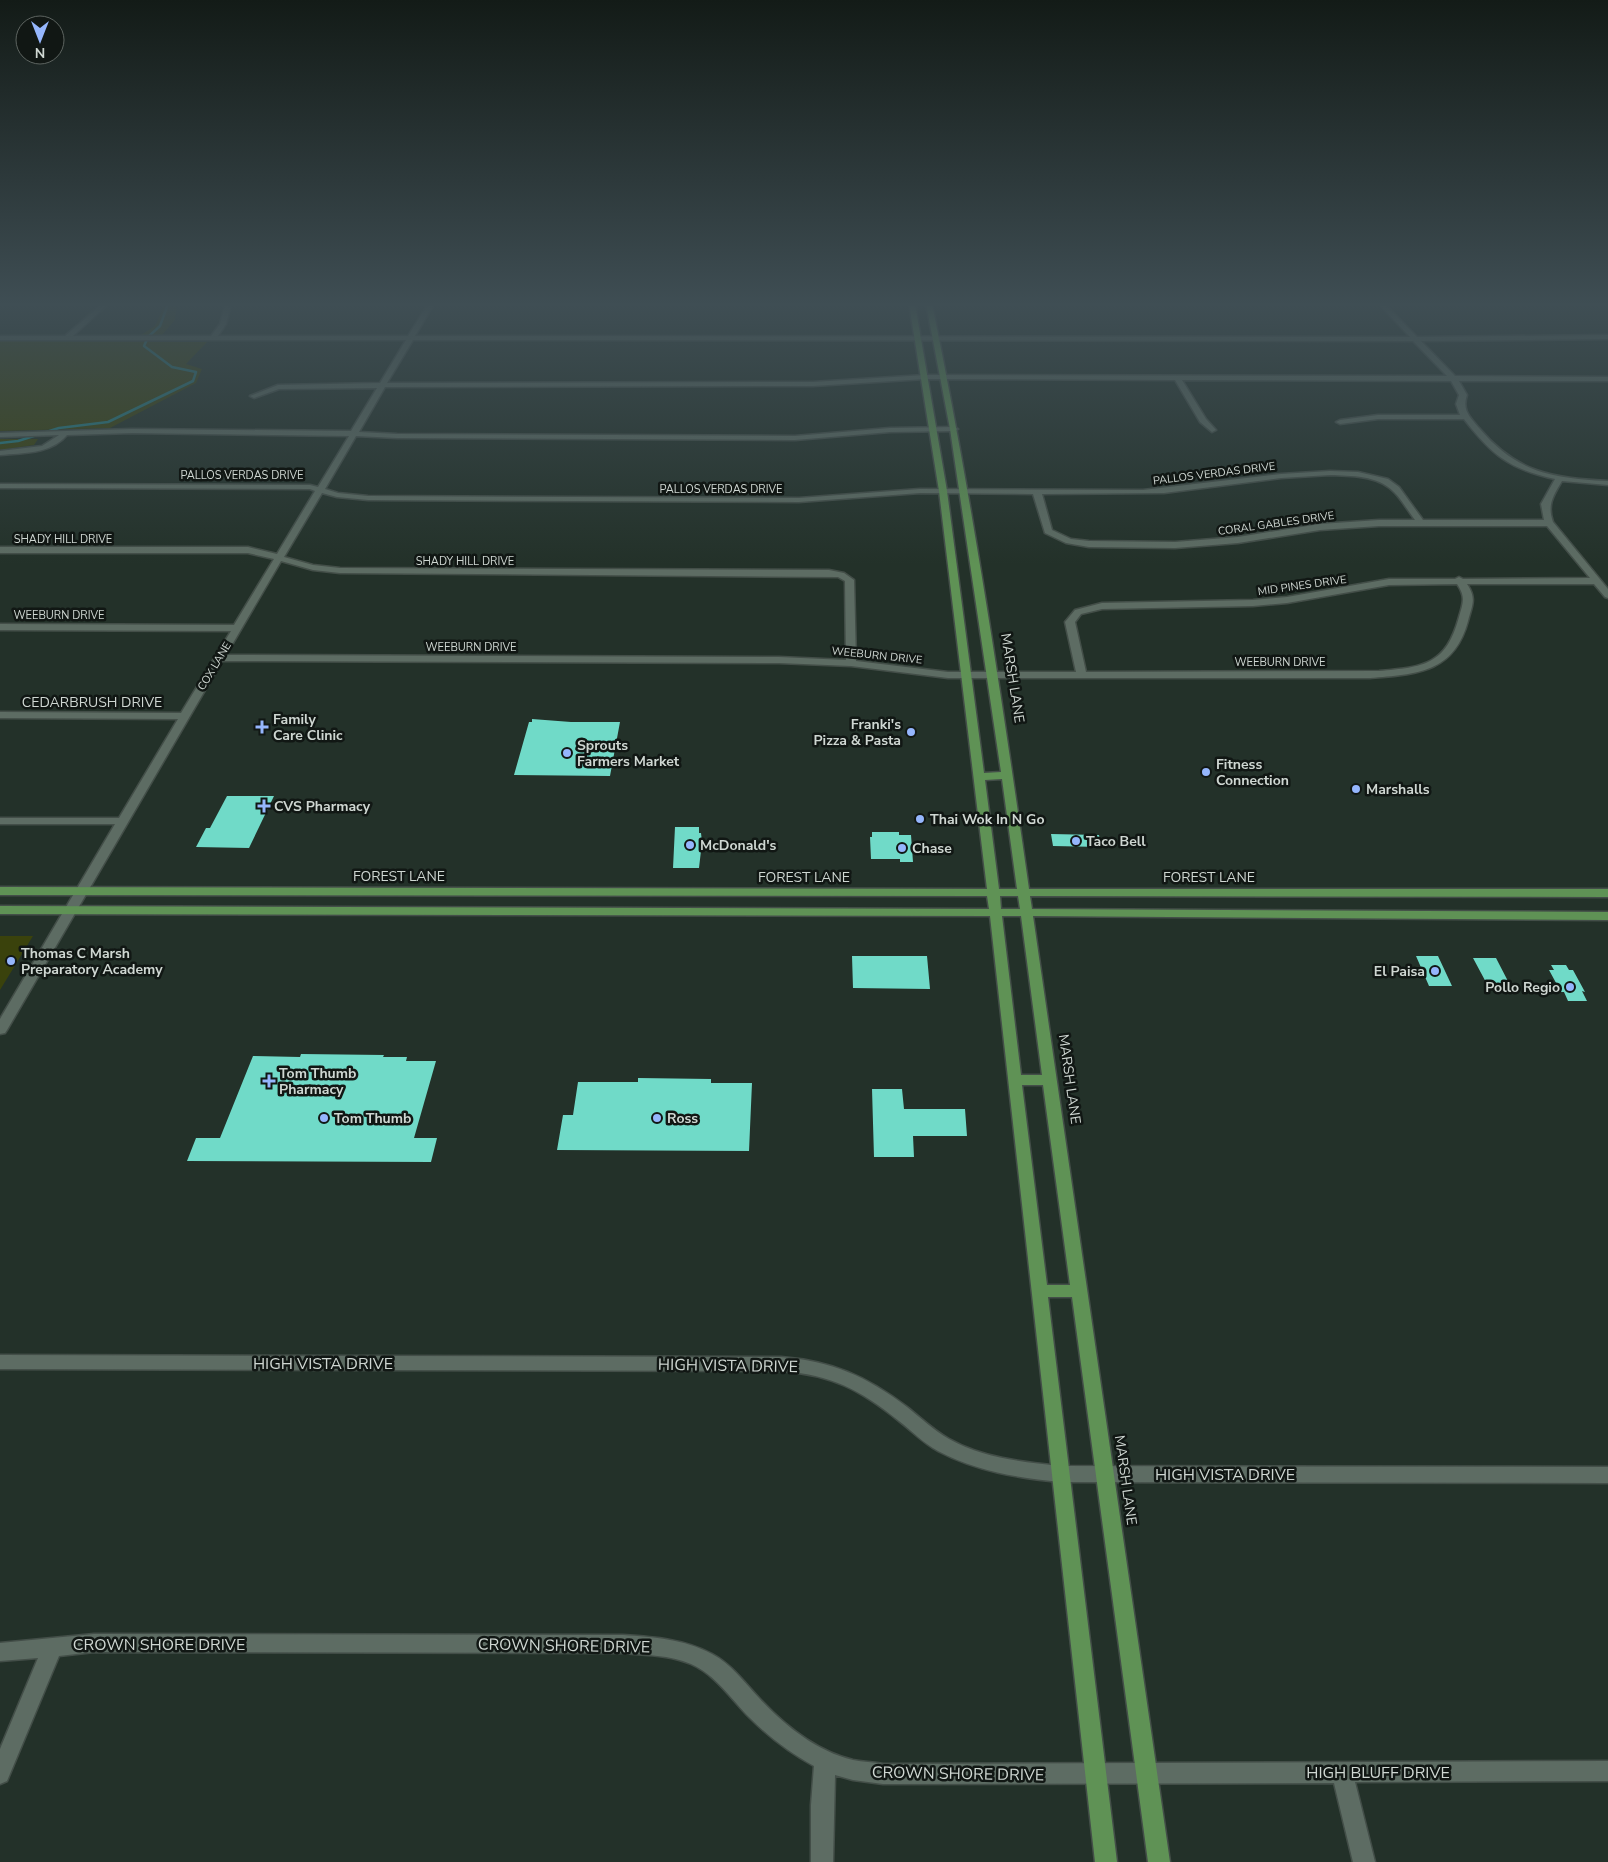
<svg xmlns="http://www.w3.org/2000/svg" width="1608" height="1862" viewBox="0 0 1608 1862" font-family="'Nunito Sans',sans-serif">
<style>
.green{fill:#3a420c}
.lines{fill:none;stroke-linecap:round;stroke-linejoin:round}
.stream{stroke:#247d84;stroke-width:2.5}
.building{fill:#70dac8}
.minor-casing{stroke:#434e48;stroke-width:3}
.major-casing{stroke:#434e48;stroke-width:3}
.minor{fill:#5d6c63;fill-rule:evenodd}
.major{fill:#5f9255;fill-rule:evenodd}
.poi-dot{fill:#95b6fd;stroke:#111714;stroke-width:2}
.labels{text-anchor:middle;stroke-width:5;stroke-linejoin:round;paint-order:stroke}
.far-street-label{font-size:11px;fill:#cfd7d2;stroke:#111714}
.street-label{font-size:14px;fill:#cfd7d2;stroke:#111714}
.poi-label{font-size:14px;font-weight:bold;fill:#cfd7d2;stroke:#111714;text-anchor:start}
.near-street-label{font-size:16px;fill:#cfd7d2;stroke:#111714}
</style>
<rect width="100%" height="100%" fill="#233129"/>
<path class="green" d="M165 304H177L175 320 162 335H141L155 326Z
M0 341 207 342 186 364 202 369 196 383 110 428 0 431Z
M0 439H38L34 445 0 450Z
M0 936H33L0 990Z"/>
<g class="lines">
<path class="stream" d="M0 443 18 441 59 428 108 422 193 381 196 372 172 367 144 346 148 337 160 326 168 304"/>
</g>
<path class="building" d="M532 719 571 722H620L610 776 514 775 529 722H532Z
M227 796H274L249 848 196 847 206 828H210Z
M675 827H699V833H701L702 842 699 868H673Z
M872 832H899V835H911L913 862H900V859H871L870 837H872Z
M1051 834 1099 835 1101 847 1053 846Z
M852 956H927L930 989 853 988Z
M1416 956H1438L1452 986H1429Z
M1473 958H1496L1511 987 1488 986Z
M1551 965H1566L1569 970H1573L1585 992 1582 991 1587 1001H1568L1564 992H1561L1549 970H1554Z
M301 1054 384 1055 383 1057H407L406 1061H436L414 1138H437L431 1162 187 1161 196 1138H220L253 1056 300 1057Z
M638 1078 711 1079V1083H752L749 1151 557 1150 563 1115H573L578 1082H638Z
M872 1089H902L904 1109H965L967 1136H913L914 1157H874Z"/>
<g class="lines">
<g class="minor-casing">
<path id="minor" d="M102 304H108L73 336H211L220 324 225 304H231L226 324 218 336H408L428 304H434L415 336 1410 337 1379 304H1385L1417 337 1608 335V339L1421 341 1455 376 1608 377V381H1459L1467 395C1462 410 1469 416 1479 428 1517 473 1552 478 1608 481V485L1562 481C1553 496 1547 505 1553 522L1608 589V598L1605 597 1594 584H1467C1477 599 1472 605 1468 621 1454 673 1417 674 1370 678H948L851 666 779 663 222 661 7 1030 5 1033 0 1034V1019L115 824H0V818H119L178 719 0 718V712L181 713 231 631 0 630V624L234 625 274 559 248 553H0V547H248L277 554 315 491 310 489 0 488V484L310 485 318 487 349 436 132 433 67 435C51 454 23 453 0 455V451L42 446 59 435 0 437V433L132 429 351 431 377 388 279 389 254 398 250 396 278 385 380 383 406 340H0V336H65ZM413 340 1413 341 1447 376 925 375 813 382 387 383ZM925 379 1175 380 1200 422 1212 432 1216 430 1206 419 1182 380 1451 381 1459 395 1456 404 1460 415H1378L1340 420 1336 422 1340 424 1378 419H1464C1492 455 1509 469 1555 479L1541 504 1544 520H1423L1399 487 1388 479 1358 472 1330 471 1281 474 1143 490 920 489 799 498 368 496 338 493 325 489 356 436 397 438 795 440 890 432 954 431 958 429 954 427 890 428 795 436 397 434 359 432 385 387 813 386ZM1330 475C1351 476 1378 475 1394 492 1402 500 1408 511 1415 520H1379L1320 524 1238 537 1175 542 1089 541 1071 539 1052 530 1042 494 1164 493 1281 478ZM322 493 337 497 368 500 799 502 920 493 1033 494 1045 533 1066 543 1089 547 1175 548 1238 543 1320 530 1379 526H1547L1590 578 1463 579 1459 577 1455 579H1389L1287 597 1253 600 1102 603 1075 610 1065 622 1076 672H948L856 661 854 580 844 573 829 570 340 568 313 565 284 557ZM281 561 313 570 340 573 838 577 845 581 846 660 779 657 226 655ZM1457 584C1466 597 1463 603 1459 617 1446 665 1424 667 1379 671L1086 672 1075 622 1081 614 1102 609 1253 606 1287 603 1389 585Z
M0 1355 781 1357C832 1361 866 1376 907 1407 921 1418 933 1430 949 1439 983 1458 1022 1462 1060 1466L1608 1467V1483L1060 1482C1018 1478 976 1471 938 1451 923 1443 912 1431 899 1421 859 1389 832 1375 781 1371L0 1369Z
M94 1634 623 1635C654 1637 684 1639 712 1654 731 1664 744 1682 759 1698 784 1725 816 1751 853 1760 863 1762 873 1762 883 1764L1608 1761V1781L1355 1782 1375 1862H1353L1334 1783 883 1784 853 1780 835 1775 833 1862H811V1805L814 1766C790 1753 769 1737 750 1718 731 1699 716 1675 691 1664 670 1655 645 1655 623 1653L94 1652 59 1656 7 1781 0 1784V1749L38 1658 0 1661V1643Z"/>
</g>
<g class="major-casing">
<path id="major" d="M909 304H915L947 491 984 773 1001 772 950 429 926 304H932C972 498 1001 693 1029 889H1608V897L1030 896 1032 909 1608 912V920L1033 916 1170 1862H1148L1072 1297H1048L1117 1862H1095L990 916 0 914V906L989 909 987 896 0 895V887L987 889 939 491ZM1002 779 1017 889H999L985 780ZM1000 896H1018L1020 909H1001ZM1002 916H1021L1042 1075H1021ZM1022 1085H1043L1070 1285H1047Z"/>
</g>
<use href="#minor" class="minor"/>
<use href="#major" class="major"/>
</g>
<linearGradient id="sky" x2="0" y2="1"><stop stop-color="#131b17"/><stop offset="0.54" stop-color="#3f4e54"/><stop offset="1" stop-color="#3f4e54" stop-opacity="0"/></linearGradient>
<rect width="1608" height="564" fill="url(#sky)"/>
<g class="poi-dot">
<path d="M259.5 719.5h5v5h5v5h-5v5h-5v-5h-5v-5h5z"/>
<circle cx="911" cy="732" r="5"/>
<circle cx="567" cy="753" r="5"/>
<circle cx="1206" cy="772" r="5"/>
<circle cx="1356" cy="789" r="5"/>
<path d="M261.5 798.5h5v5h5v5h-5v5h-5v-5h-5v-5h5z"/>
<circle cx="920" cy="819" r="5"/>
<circle cx="1076" cy="841" r="5"/>
<circle cx="690" cy="845" r="5"/>
<circle cx="902" cy="848" r="5"/>
<circle cx="11" cy="961" r="5"/>
<circle cx="1435" cy="971" r="5"/>
<circle cx="1570" cy="987" r="5"/>
<path d="M266.5 1073.5h5v5h5v5h-5v5h-5v-5h-5v-5h5z"/>
<circle cx="324" cy="1118" r="5"/>
<circle cx="657" cy="1118" r="5"/>
</g>
<g class="labels">
<g class="far-street-label">
<text transform="translate(1214 473) rotate(-7)" y="4">PALLOS VERDAS DRIVE</text>
<text x="242" y="479">PALLOS VERDAS DRIVE</text>
<text x="721" y="493">PALLOS VERDAS DRIVE</text>
<text transform="translate(1276 523) rotate(-8)" y="4">CORAL GABLES DRIVE</text>
<text x="63" y="543">SHADY HILL DRIVE</text>
<text x="465" y="565">SHADY HILL DRIVE</text>
<text transform="translate(1302 585) rotate(-8)" y="4">MID PINES DRIVE</text>
<text x="59" y="619">WEEBURN DRIVE</text>
<text x="471" y="651">WEEBURN DRIVE</text>
<text transform="translate(877 655) rotate(6)" y="4">WEEBURN DRIVE</text>
<text x="1280" y="666">WEEBURN DRIVE</text>
<text transform="translate(214 666) rotate(-59)" y="4">COX LANE</text>
</g>
<g class="street-label">
<text transform="translate(1013 678) rotate(81)" y="5">MARSH LANE</text>
<text x="92" y="707">CEDARBRUSH DRIVE</text>
<text x="399" y="881">FOREST LANE</text>
<text x="804" y="882">FOREST LANE</text>
<text x="1209" y="882">FOREST LANE</text>
<text transform="translate(1070 1079) rotate(82)" y="5">MARSH LANE</text>
<text transform="translate(1126 1480) rotate(82)" y="5">MARSH LANE</text>
</g>
<g class="poi-label">
<text x="273" y="724">Family<tspan x="273" dy="16">Care Clinic</tspan></text>
<text x="901" y="729" text-anchor="end">Franki's<tspan x="901" dy="16">Pizza &amp; Pasta</tspan></text>
<text x="577" y="750">Sprouts<tspan x="577" dy="16">Farmers Market</tspan></text>
<text x="1216" y="769">Fitness<tspan x="1216" dy="16">Connection</tspan></text>
<text x="1366" y="794">Marshalls</text>
<text x="274" y="811">CVS Pharmacy</text>
<text x="930" y="824">Thai Wok In N Go</text>
<text x="1086" y="846">Taco Bell</text>
<text x="700" y="850">McDonald's</text>
<text x="912" y="853">Chase</text>
<text x="21" y="958">Thomas C Marsh<tspan x="21" dy="16">Preparatory Academy</tspan></text>
<text x="1425" y="976" text-anchor="end">El Paisa</text>
<text x="1560" y="992" text-anchor="end">Pollo Regio</text>
<text x="279" y="1078">Tom Thumb<tspan x="279" dy="16">Pharmacy</tspan></text>
<text x="334" y="1123">Tom Thumb</text>
<text x="667" y="1123">Ross</text>
</g>
<g class="near-street-label">
<text x="323" y="1369">HIGH VISTA DRIVE</text>
<text transform="translate(728 1365) rotate(1)" y="6">HIGH VISTA DRIVE</text>
<text x="1225" y="1480">HIGH VISTA DRIVE</text>
<text x="159" y="1650">CROWN SHORE DRIVE</text>
<text transform="translate(564 1645) rotate(1)" y="6">CROWN SHORE DRIVE</text>
<text x="1378" y="1778">HIGH BLUFF DRIVE</text>
<text transform="translate(958 1773) rotate(1)" y="6">CROWN SHORE DRIVE</text>
</g>
</g>
<g transform="translate(40 40) rotate(180)"><circle r="24" fill="#111714" stroke="#5d6460"/>
<path d="M0-4L9 19L0 12L-9 19Z" fill="#95b6fd"/>
<text y="-8" font-size="14" font-weight="bold" text-anchor="middle" fill="#cfd7d2">N</text>
</g>
</svg>
